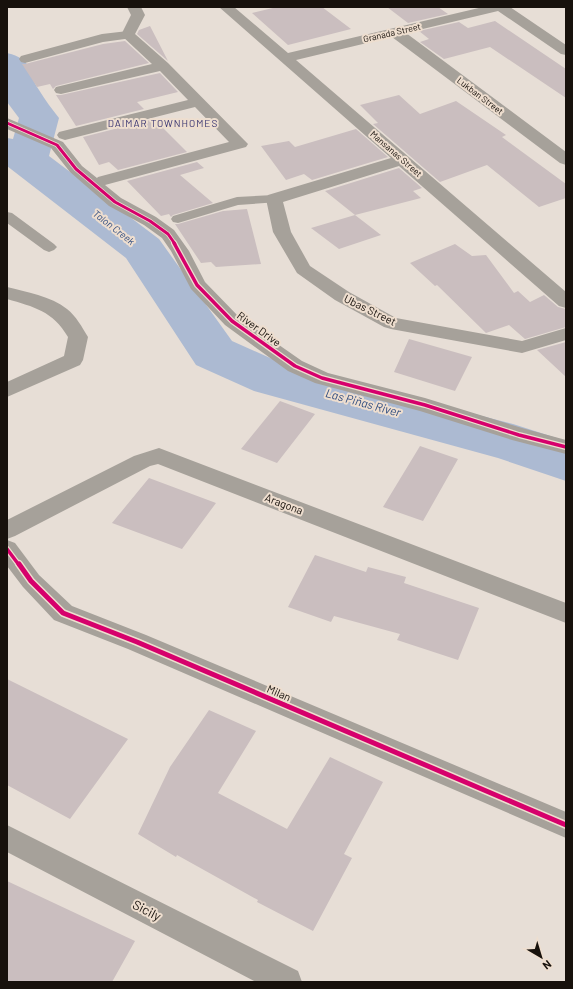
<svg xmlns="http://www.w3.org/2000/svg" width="573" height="989" viewBox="0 0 573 989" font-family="Barlow,sans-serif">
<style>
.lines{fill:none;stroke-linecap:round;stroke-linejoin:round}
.river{fill:#acbad2;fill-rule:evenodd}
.building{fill:#cabebf}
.lane{fill:#a6a19a;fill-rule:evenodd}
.street{fill:#a6a19a;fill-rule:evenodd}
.cycleway-far2-casing{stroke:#eedecf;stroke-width:4.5}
.cycleway-far1-casing{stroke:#eedecf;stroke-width:6}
.cycleway-casing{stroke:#eedecf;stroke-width:8}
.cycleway-far2{stroke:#d6006c;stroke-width:3}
.cycleway-far1{stroke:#d6006c;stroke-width:3.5}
.cycleway{stroke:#d6006c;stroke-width:5}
.labels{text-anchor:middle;stroke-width:4;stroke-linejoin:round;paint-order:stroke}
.far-street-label{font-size:9px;fill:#17110c;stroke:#eedecf}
.far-neighbourhood-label{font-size:10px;letter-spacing:1px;fill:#393571;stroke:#eedecf}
.far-water-label{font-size:10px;font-style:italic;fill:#304d80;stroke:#eedecf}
.street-label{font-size:11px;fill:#17110c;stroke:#eedecf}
.water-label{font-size:12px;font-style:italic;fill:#304d80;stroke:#eedecf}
.near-street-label{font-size:13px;fill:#17110c;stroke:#eedecf}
</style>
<rect width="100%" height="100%" fill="#e7ded6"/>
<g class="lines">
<path class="river" d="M7 53C35 60 26 71 39 90 45 100 52 109 59 118L49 156 159 239 232 341 288 366 513 424 566 441V481L498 458 254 391 196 365 126 258 7 166V138L13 139 19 118 7 102Z"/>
</g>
<path class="building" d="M277 7H322L351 29 288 45 252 13Z
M387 7H438L448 14 408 23Z
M495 21 566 69V98L490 47 444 59 420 42 429 39 419 31 459 22 468 28Z
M150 26 168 61 137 34 139 30Z
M125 41 149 63 56 86 53 89 50 84 37 87 22 64H25L103 44Z
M160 73 178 92 137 102 144 109 76 126 56 95H61Z
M399 95 420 114 456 101 506 135 502 137 566 184V198L539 207 487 165 440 182 373 124 378 123 360 105Z
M154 119 187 152 118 170 109 162 99 165 83 137Z
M356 129 388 157 312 180 304 174 286 180 261 146 289 141 295 147Z
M197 162 204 168 180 175 213 203 173 215 171 217 169 214 161 216 127 181Z
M399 168 422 188 413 191 421 198 355 215 325 191Z
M247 209 261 264 216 267 211 262 201 263 175 224H178L223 211Z
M355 215 381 235 339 249 311 228Z
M455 244 472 256 486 255 514 293 518 291 530 302 544 295 558 307 566 309V327L525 339 509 325 486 333 437 285 435 286 410 263Z
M409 339 472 357 455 391 394 372Z
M566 342V377L537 350Z
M280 401 315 414 277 463 241 449Z
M420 446 458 459 423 521 383 507Z
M149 478 216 503 182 549 112 523Z
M315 555 366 572 368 567 406 577 404 583 479 608 458 660 397 640 400 634 334 616 331 622 288 607Z
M7 679 128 739 70 819 7 785Z
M209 710 256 731 218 793 287 829 330 757 383 782 344 854 352 858 313 931 257 902 258 900 177 855 176 857 138 834 170 767Z
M7 881 135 941 112 982H7Z"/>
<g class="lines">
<path class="lane" d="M128 31 132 32 134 35 132 38 103 42 25 63 21 62 19 59 21 56 102 34Z
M274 195 279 196 281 199 279 202 238 205 178 223 173 222 171 219 173 216 237 197Z
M7 212 12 213 54 244 57 247 54 250 49 252 44 250 7 223Z"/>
<path class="street" d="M127 7H141L145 15 135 34 168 63 248 144 246 147 105 185 121 198 156 217 174 230 189 251 205 282 239 317 302 361 328 373 425 398 522 428 566 440V454L512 440 420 411 315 383 288 371 225 325 191 289 171 251 162 238 144 225 109 206 70 172 51 148 7 129V118L63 142 82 166 97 178 98 177 229 142 195 107 65 140 59 138 57 135 59 132 188 100 160 71 61 94 56 93 54 90 56 87 152 64 121 35 131 15Z
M219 7H234L288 53 483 7H510L566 45V55L561 54 498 11 406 33 566 152V165L560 163 392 37 296 60 566 292V308L559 306 399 166 283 202 291 232 310 266 349 292 396 318 522 341 566 328V340L522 353 391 329 384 327 335 300 297 273 273 232 266 199 268 195 391 158Z
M7 287C26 292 51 296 67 309 76 316 82 327 88 337L83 360 80 365 7 397V382L64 356 68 337C53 311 34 307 7 299Z
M159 448 566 603V623L158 464 150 466 15 536 7 539V520L134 456Z
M7 540 15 543 39 575 72 606 146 635 566 812V838L128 649 54 620 23 587 7 566Z
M7 825 298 971 302 982H256L7 852Z"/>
<g class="cycleway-far2-casing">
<path id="cycleway-far2" d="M7 123 57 145 76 169 115 202 150 221 168 234 175 244"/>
</g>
<g class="cycleway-far1-casing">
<path id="cycleway-far1" d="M174 243 197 285 232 321 295 366 322 378 425 405 519 435 566 447
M7 549 19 565"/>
</g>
<g class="cycleway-casing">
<path id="cycleway" d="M19 564 31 581 63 613 137 642 566 825"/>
</g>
<use href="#cycleway-far2" class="cycleway-far2"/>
<use href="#cycleway-far1" class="cycleway-far1"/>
<use href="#cycleway" class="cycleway"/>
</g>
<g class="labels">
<g class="far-street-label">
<text transform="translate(392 33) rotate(-13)" y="3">Granada Street</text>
<text transform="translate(480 96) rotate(37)" y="3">Lukban Street</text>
<text transform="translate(396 154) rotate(41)" y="3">Mansanas Street</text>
</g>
<g class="far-neighbourhood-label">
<text x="163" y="127">DAIMAR TOWNHOMES</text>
</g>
<g class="far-water-label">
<text transform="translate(114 227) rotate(38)" y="4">Talon Creek</text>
</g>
<g class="street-label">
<text transform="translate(370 310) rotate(26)" y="4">Ubas Street</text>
<text transform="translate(259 329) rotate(36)" y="4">River Drive</text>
<text transform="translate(284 504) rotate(21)" y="4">Aragona</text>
<text transform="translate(279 693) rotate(23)" y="4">Milan</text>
</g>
<g class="water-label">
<text transform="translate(363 403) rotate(15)" y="4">Las Piñas River</text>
</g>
<g class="near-street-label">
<text transform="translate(147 910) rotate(27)" y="5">Sicily</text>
</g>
</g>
<rect width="573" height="989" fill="none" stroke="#17110c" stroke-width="16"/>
<g transform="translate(541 957) rotate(142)" stroke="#eedecf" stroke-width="3" paint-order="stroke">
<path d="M0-3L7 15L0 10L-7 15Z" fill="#17110c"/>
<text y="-6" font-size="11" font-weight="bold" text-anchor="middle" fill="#17110c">N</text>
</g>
</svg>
